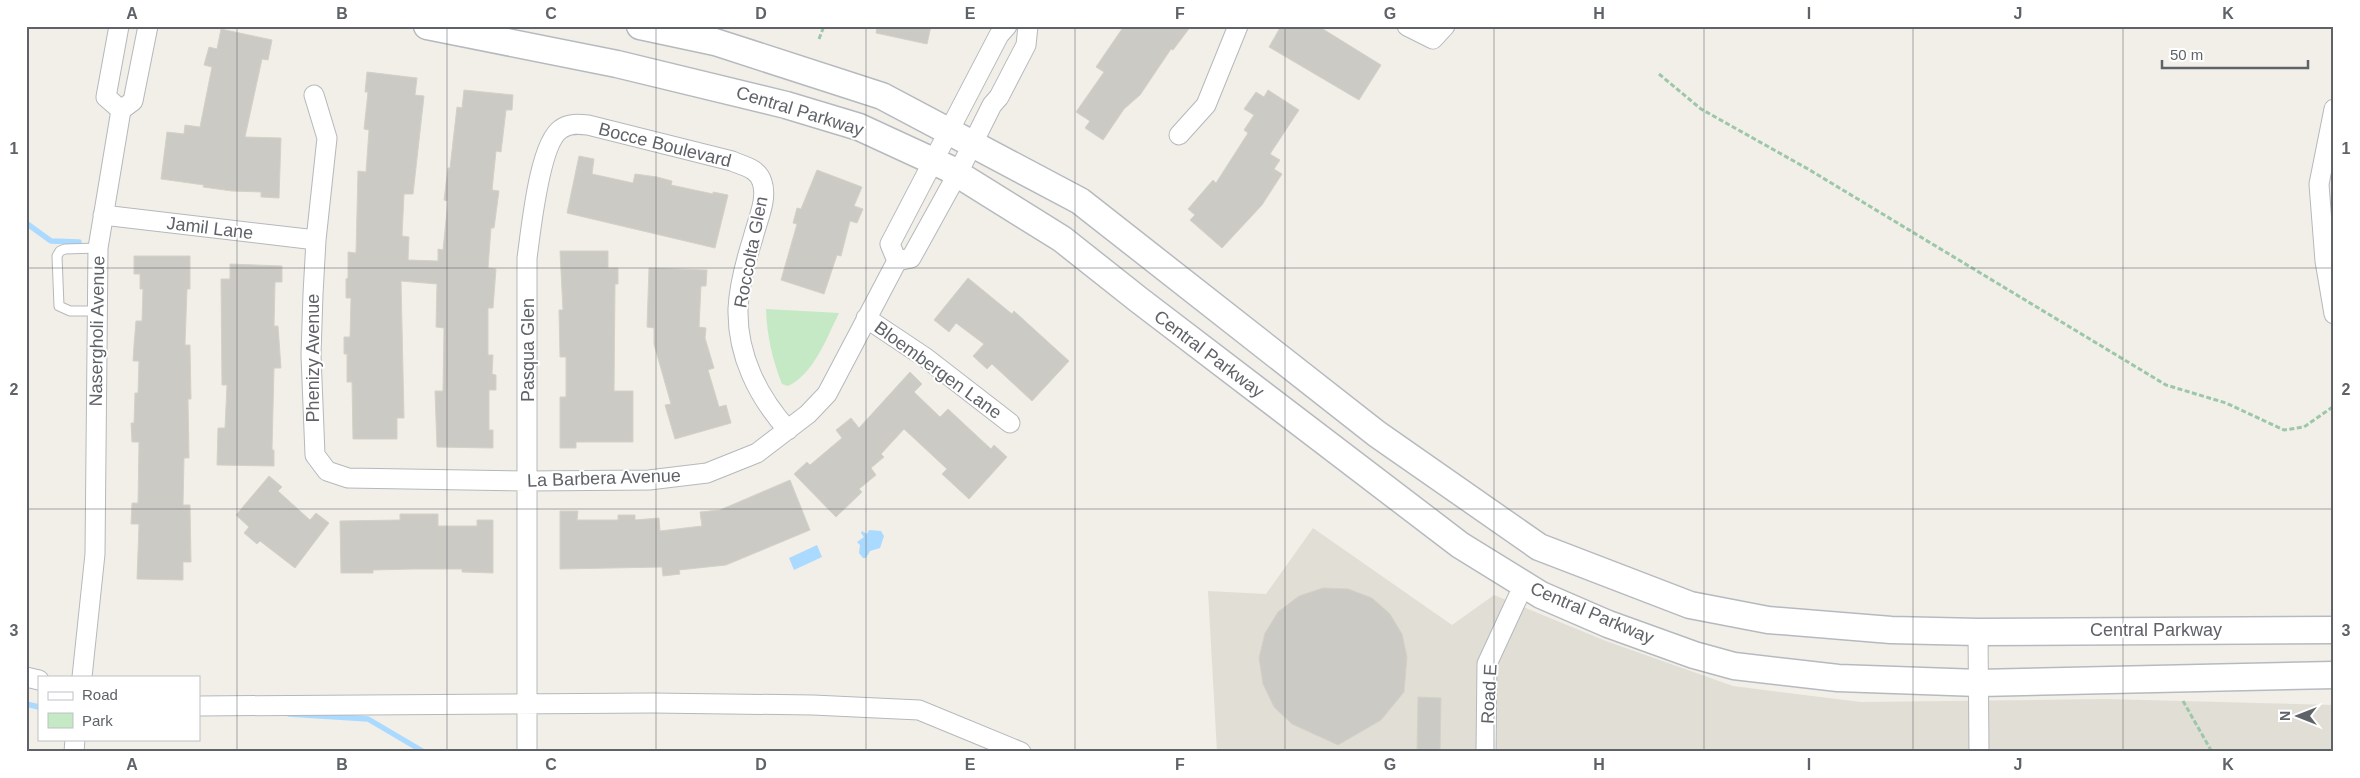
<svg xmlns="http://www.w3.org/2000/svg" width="2360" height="778" viewBox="0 0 2360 778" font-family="Arial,sans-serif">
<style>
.education{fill:#e1ded6}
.green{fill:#c5e8c5}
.water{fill:#aadaff}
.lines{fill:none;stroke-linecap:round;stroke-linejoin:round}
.stream{stroke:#aadaff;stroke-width:5.5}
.building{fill:#cccac5;stroke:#d6d1c6}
.service-casing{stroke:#b5b8bc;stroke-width:11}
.minor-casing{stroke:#b5b8bc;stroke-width:21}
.secondary-casing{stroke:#b6babf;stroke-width:29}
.path{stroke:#9cc7a9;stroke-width:3;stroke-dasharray:5 2.5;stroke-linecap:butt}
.service{stroke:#fff;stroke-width:9}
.minor{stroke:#fff;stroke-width:19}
.secondary{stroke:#fff;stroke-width:26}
.grid{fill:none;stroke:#5f6368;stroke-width:1;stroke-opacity:0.55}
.labels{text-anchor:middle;stroke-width:4;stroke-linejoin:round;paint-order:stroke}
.street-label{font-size:18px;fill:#5f6368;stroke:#fff}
.neatline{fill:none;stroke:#5f6368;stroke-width:2}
.grid-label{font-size:16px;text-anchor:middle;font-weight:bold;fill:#5f6368}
</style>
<rect width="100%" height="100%" fill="#f1efe8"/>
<path class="education" d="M1313 528 1452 625 1494 595 1606 641 1733 686 1861 702 2106 699 2334 705V752H1217L1208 591 1266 594Z"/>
<path class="green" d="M766 309 839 313C827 337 814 374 788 386L782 384C772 358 767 336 766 309Z"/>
<path class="water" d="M869 530 881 531 884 536 880 548 870 551 866 558H863L859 553 860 545 857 542 864 537 861 533 862 531 867 534Z
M817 545 822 557 794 570 789 558Z"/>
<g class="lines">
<path class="stream" d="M26 223 51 241 79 242
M26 704 39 707
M289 714 368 719 424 752"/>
</g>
<path class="building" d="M877 26H931L927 44 876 33Z
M1124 26H1191L1173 50 1171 49 1140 95 1124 109 1103 140 1085 128 1090 121 1076 112 1104 72 1096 67Z
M1281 26H1318L1381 65 1359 100 1269 47Z
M221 29 272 40 268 60 262 59 245 137 281 138 279 198 261 197V192L232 191 203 187 204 185 161 179 167 132 184 134 185 125 200 127 212 67 204 65 209 47 217 49Z
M367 72 417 78 415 95 424 96 413 194H404L402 236 409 237 408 260 438 261V249L443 250 448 201 444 200 448 168H450L457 107 462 108 464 90 513 95 512 110H506L501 152 496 151 492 190 499 191 494 228H491L488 268 496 269 493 308H488V355H493L492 374 496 375V390H489V430H493V448L437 447 435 391H443L444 328 436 327 437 284 401 281 404 418H397V439H353L352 382H347V354H344V337H350L351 298H346V279L348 278V252L356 253 358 171 366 172 369 130 364 129 368 92H365Z
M1268 90 1299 110 1270 154 1280 160 1274 169 1282 174 1262 205 1222 248 1190 220 1195 215 1188 209 1213 180 1216 183 1248 133 1244 130 1254 115 1244 109 1256 92 1264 97Z
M579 156 594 159 592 174 633 183 635 174 657 177 672 181 671 185 713 194V192L728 195 715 248 567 213Z
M817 170 862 187 854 206 863 209 857 223 850 221 841 256 837 255 824 294 781 280 797 224 793 223 797 208 801 209Z
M560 251H608V268H618V284H615L614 391H633V442H576V448H560V397H566V357H560L559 310H563Z
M134 256H190V289H187L185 345H190L191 399H188L189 458H184L183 505H190L191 562H183V580L137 579 139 524H131L132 503H138L139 442H132L131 423H134L135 393H138L139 361H133L134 345 136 321H142L143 289H140V274H134Z
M230 264 282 266V282H275L274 326H278L281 368H274L272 450H274V466L217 465 218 428H225L227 385H222L221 279H230Z
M649 268 707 270 706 286H701L699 327 706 328 705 338 714 368 708 370 719 407 726 405 731 423 675 439 665 405 671 404 654 344V328L647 327Z
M968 278 1012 314 1014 311 1069 361 1032 401 992 364 987 369 973 356 984 344 956 323 949 332 934 320Z
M910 372 922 384 914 392 940 417 948 409 991 449 994 445 1007 457 969 499 942 474 947 469 904 429 881 454 884 457 871 468 876 475 859 489 862 492 836 517 794 474 807 462 810 465 842 438 836 430 851 418 859 428Z
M269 476 282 487 278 491 310 520 316 513 329 523 295 568 260 541 257 544 244 533 249 527 236 515Z
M790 480 810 530 726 565 679 570 680 574 663 576 662 567 560 569V511H578L577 520H618V515H635V520L659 518 660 531 702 526 700 512 720 510Z
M400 514H438V526H477V520H493V573L462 572V569H413L373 570V573H341L340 521 400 520Z
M1323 588 1348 589 1372 598 1390 614 1402 634 1407 657 1404 692 1381 720 1338 745 1292 724 1274 707 1263 684 1259 658 1265 633 1278 612 1299 596Z
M1418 697 1441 698 1440 752H1417Z"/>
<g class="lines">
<g class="service-casing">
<path id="service" d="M97 311H70L59 306 57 256 60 251 65 249 98 248"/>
</g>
<g class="minor-casing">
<path id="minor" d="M119 26 106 97 121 110
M1407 26 1433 39 1445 26
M314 95 327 138 316 240 313 294 311 355 315 455 327 471 348 478 528 481 649 480 707 473 757 453 808 414 827 394 897 261 911 258 958 173 992 105 999 97 1026 45 1028 26
M2334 109 2319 184 2325 261 2334 314
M1179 135 1206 105 1238 26
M103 215 316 240
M897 261 890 244 999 35 1007 26
M866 318 926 358 1010 423
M1978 632 1979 752
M26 677 39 680
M82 677 95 554 98 248 121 110 133 101 148 26
M199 706 652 703 813 705 919 710 1021 752
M74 752 75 739
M527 752V258C531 231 539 143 561 129 569 123 579 124 588 125L732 161C743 166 758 168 762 182 768 199 757 221 753 238 746 260 739 285 738 309 737 355 758 397 788 430
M1486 752 1487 664 1524 584"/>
</g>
<g class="secondary-casing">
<path id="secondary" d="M427 26 617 64 786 105 859 127 948 168 1062 239 1139 300 1460 545 1541 595 1608 624 1694 655 1734 666 1838 678 1979 683 2334 675
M640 26 715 42 882 96 1080 201 1377 434 1539 547 1690 605 1768 620 1891 630 1978 632 2334 630"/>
</g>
<path class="path" d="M819 39 824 26
M1659 74 1701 109 1808 169 2166 385 2226 403 2284 430 2304 427 2334 406
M2183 701 2212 752"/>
<use href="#service" class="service"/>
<use href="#minor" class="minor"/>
<use href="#secondary" class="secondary"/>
</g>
<path class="grid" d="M237 26V752M447 26V752M656 26V752M866 26V752M1075 26V752M1285 26V752M1494 26V752M1704 26V752M1913 26V752M2123 26V752M26 268H2334M26 509H2334"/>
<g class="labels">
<g class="street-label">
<text transform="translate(800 111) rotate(17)" y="6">Central Parkway</text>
<text transform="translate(665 145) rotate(14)" y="6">Bocce Boulevard</text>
<text transform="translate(210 228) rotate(7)" y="6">Jamil Lane</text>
<text transform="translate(751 252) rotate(-79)" y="6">Roccolta Glen</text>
<text transform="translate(97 331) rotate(-89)" y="6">Nasergholi Avenue</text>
<text transform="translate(528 350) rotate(-90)" y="6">Pasqua Glen</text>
<text transform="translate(1209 354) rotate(37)" y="6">Central Parkway</text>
<text transform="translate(313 358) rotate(-90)" y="6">Phenizy Avenue</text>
<text transform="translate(938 370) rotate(36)" y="6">Bloembergen Lane</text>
<text transform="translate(604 478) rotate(-2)" y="6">La Barbera Avenue</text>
<text transform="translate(1592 613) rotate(23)" y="6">Central Parkway</text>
<text x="2156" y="636">Central Parkway</text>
<text transform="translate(1489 694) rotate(-87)" y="6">Road E</text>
</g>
</g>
<rect width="2360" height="778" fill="none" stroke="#ffffff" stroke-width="55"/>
<rect x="38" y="676" width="162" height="65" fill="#ffffff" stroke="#bfc1c3"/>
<rect x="48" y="692" width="25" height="8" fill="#ffffff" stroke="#bfc1c3"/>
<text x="82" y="700" font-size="15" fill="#5f6368">Road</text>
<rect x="48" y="713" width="25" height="15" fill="#c5e8c5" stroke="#bfc1c3"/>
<text x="82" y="726" font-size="15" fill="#5f6368">Park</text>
<g transform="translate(2298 716) rotate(270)" stroke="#ffffff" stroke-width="4" paint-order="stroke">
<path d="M0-4L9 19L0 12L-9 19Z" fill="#5f6368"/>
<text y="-8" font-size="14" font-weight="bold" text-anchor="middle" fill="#5f6368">N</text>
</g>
<path d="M2162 60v8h146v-8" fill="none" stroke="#5f6368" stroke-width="2.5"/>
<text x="2170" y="60" font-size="15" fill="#5f6368" stroke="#ffffff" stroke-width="4" paint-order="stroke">50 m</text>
<rect x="28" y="28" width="2304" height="722" class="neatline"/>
<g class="grid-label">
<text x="132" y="19">A</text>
<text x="342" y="19">B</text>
<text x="551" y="19">C</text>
<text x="761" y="19">D</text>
<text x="970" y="19">E</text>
<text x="1180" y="19">F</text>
<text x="1390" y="19">G</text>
<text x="1599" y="19">H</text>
<text x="1809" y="19">I</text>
<text x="2018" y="19">J</text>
<text x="2228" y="19">K</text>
<text x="14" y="154">1</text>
<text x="2346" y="154">1</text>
<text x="14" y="395">2</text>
<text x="2346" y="395">2</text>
<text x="14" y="636">3</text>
<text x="2346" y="636">3</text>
<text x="132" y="770">A</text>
<text x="342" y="770">B</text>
<text x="551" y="770">C</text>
<text x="761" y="770">D</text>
<text x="970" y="770">E</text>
<text x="1180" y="770">F</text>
<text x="1390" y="770">G</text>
<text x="1599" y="770">H</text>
<text x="1809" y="770">I</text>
<text x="2018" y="770">J</text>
<text x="2228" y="770">K</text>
</g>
</svg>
